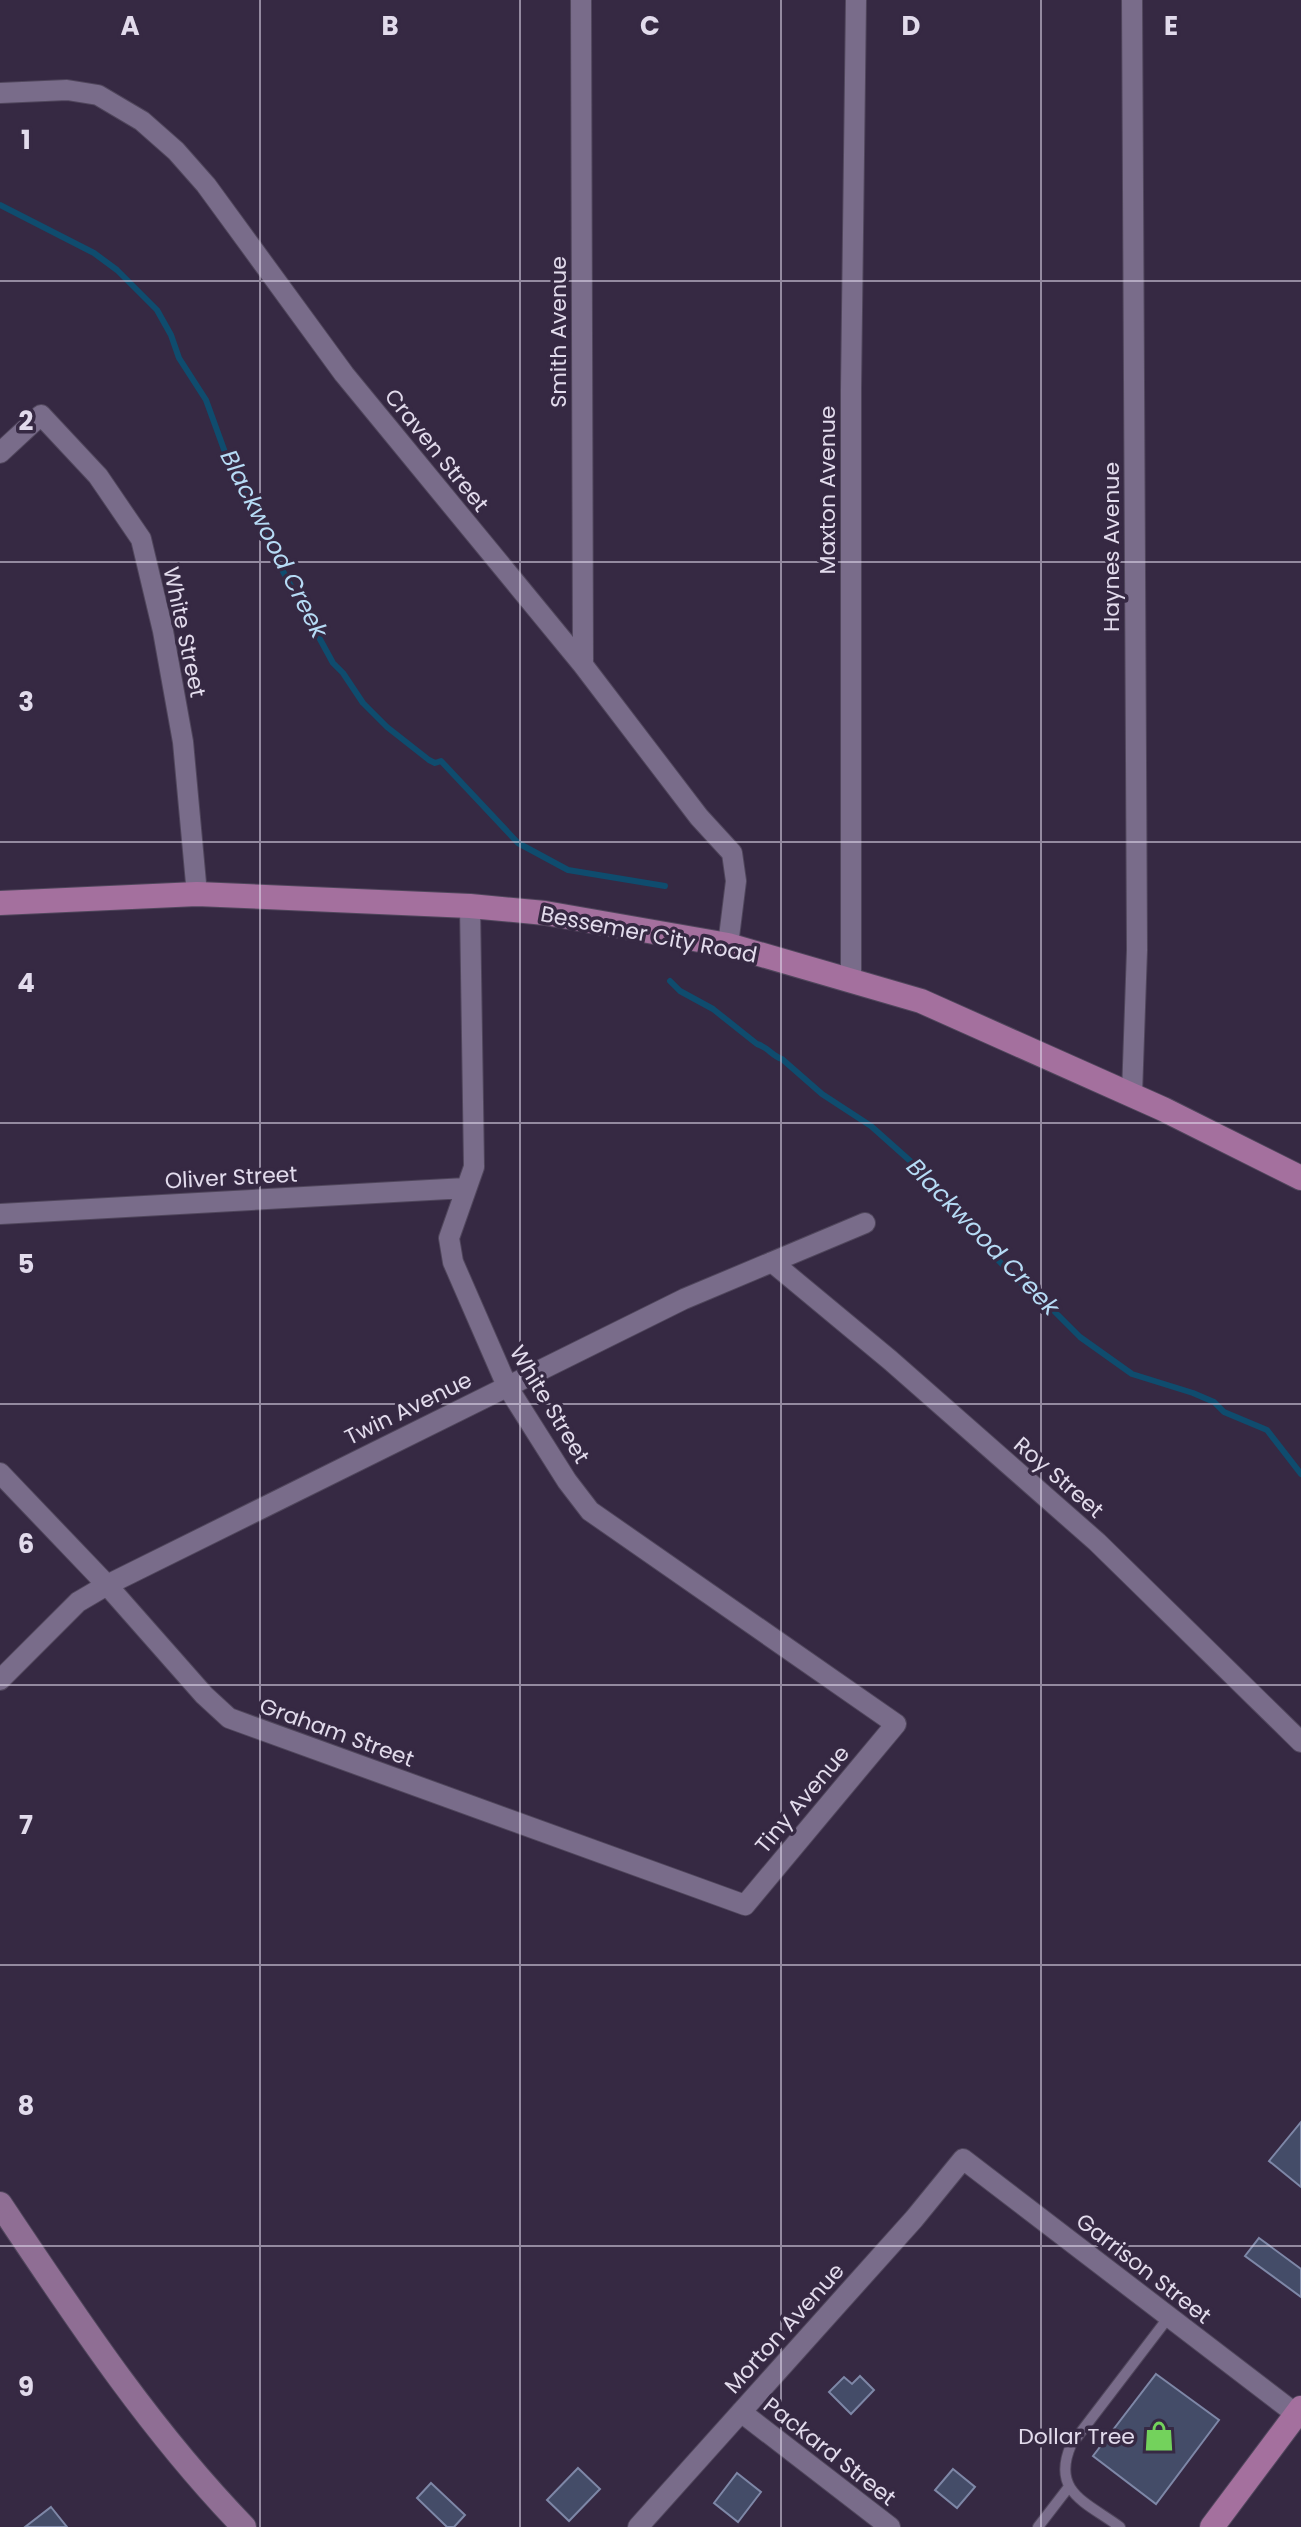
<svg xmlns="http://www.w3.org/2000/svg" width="1301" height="2527" viewBox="0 0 1301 2527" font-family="Poppins,sans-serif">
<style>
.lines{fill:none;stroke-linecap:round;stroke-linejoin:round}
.stream{stroke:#0f4c6e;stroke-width:6}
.building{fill:#444c68;stroke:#7e87a7;stroke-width:2}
.service-casing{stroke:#50465c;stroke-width:12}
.minor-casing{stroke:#50465c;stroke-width:22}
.secondary-casing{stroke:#50465c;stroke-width:26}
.primary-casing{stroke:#50465c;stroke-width:26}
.service{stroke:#796c8a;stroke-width:10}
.minor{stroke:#796c8a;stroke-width:20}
.secondary{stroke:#8f6e94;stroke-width:24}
.primary{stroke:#a4709e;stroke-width:24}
.grid{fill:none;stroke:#e2dbec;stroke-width:2;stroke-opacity:0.55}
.labels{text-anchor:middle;stroke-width:7;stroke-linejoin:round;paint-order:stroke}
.street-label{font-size:22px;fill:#e2dbec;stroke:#362943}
.poi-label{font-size:22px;fill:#e2dbec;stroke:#362943;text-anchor:end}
.water-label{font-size:24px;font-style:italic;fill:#b6dbf5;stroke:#362943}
.grid-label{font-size:26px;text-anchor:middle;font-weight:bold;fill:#e2dbec;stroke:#362943;stroke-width:7;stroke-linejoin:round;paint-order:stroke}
</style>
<rect width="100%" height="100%" fill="#362943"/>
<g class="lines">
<path class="stream" d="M0 205 94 253 117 270 157 310 171 335 179 358 206 400 226 455 273 553 333 663 343 673 363 703 387 727 429 760 435 763 441 761 518 843 568 870 665 886
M670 981 680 991 713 1009 757 1044C768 1047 772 1056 782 1059L822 1094 871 1126 945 1192 977 1239 1042 1304 1050 1307 1080 1337 1132 1374 1193 1393 1214 1402 1224 1412 1267 1430 1301 1474"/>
</g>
<path class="building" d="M1301 2122V2187L1269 2161Z
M1259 2238 1301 2269V2297L1245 2256Z
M1156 2374 1219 2420 1156 2504 1093 2456Z
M860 2376 874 2390 851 2414 829 2392 844 2377 852 2384Z
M578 2468 600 2489 569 2521 547 2500Z
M953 2469 975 2487 957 2508 935 2490Z
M737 2473 761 2492 738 2522 714 2503Z
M431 2483 465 2515 454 2527H447L417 2498Z
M51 2507 67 2527H25Z"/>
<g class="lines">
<g class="service-casing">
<path id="service" d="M1038 2527 1068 2488
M1120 2527C1086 2502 1051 2492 1071 2445L1168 2318"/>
</g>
<g class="minor-casing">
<path id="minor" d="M581 0 583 665
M1132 0 1137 950 1132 1094
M0 93 67 90 98 95 142 121 176 151 206 185 344 374 583 665 699 817 732 853 736 881 728 945
M0 453 41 415 98 476 141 539 163 631 183 742 197 894
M851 980V389L856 0
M0 1214 466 1188
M772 1262 890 1360 1097 1542 1301 1742
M0 1473 107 1585 204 1695 229 1718 745 1905 896 1724 590 1511 567 1481 507 1386 453 1262 449 1238 474 1167 470 906
M0 1680 78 1602 107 1585 684 1299 865 1223
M741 2412 890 2527
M638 2527 914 2219 963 2159 1296 2414"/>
</g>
<g class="secondary-casing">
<path id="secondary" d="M0 2204C75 2316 149 2429 244 2527"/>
</g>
<g class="primary-casing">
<path id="primary" d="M0 903 197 894 470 906 545 913 728 945 921 1001 1163 1109 1301 1178
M1212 2527 1301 2408"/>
</g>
<use href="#service" class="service"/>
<use href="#minor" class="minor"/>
<use href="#secondary" class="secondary"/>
<use href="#primary" class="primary"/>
</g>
<path class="grid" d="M260 0V2527M520 0V2527M781 0V2527M1041 0V2527M0 281H1301M0 562H1301M0 842H1301M0 1123H1301M0 1404H1301M0 1685H1301M0 1965H1301M0 2246H1301"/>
<defs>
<g id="shop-bare" transform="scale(2.4)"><path d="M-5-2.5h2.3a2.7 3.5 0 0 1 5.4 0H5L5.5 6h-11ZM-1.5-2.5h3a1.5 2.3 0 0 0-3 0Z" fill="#73d25c" stroke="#362943" stroke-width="2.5" paint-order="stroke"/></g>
</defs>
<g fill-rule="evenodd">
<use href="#shop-bare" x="1159" y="2436"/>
</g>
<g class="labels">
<g class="street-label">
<text transform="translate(558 332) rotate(-90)" y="8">Smith Avenue</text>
<text transform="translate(437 450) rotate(51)" y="8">Craven Street</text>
<text transform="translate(827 490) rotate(-90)" y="8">Maxton Avenue</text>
<text transform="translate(1111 547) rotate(-90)" y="8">Haynes Avenue</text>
<text transform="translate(185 632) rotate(78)" y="8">White Street</text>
<text transform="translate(649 934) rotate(11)" y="8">Bessemer City Road</text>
<text transform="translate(231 1177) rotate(-3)" y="8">Oliver Street</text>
<text transform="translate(550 1404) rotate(59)" y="8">White Street</text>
<text transform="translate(408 1408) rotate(-26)" y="8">Twin Avenue</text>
<text transform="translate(1059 1477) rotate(41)" y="8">Roy Street</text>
<text transform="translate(337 1732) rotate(20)" y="8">Graham Street</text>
<text transform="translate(802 1799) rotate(-50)" y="8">Tiny Avenue</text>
<text transform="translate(1144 2268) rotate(38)" y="8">Garrison Street</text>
<text transform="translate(784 2328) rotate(-48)" y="8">Morton Avenue</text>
<text transform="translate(830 2451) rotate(38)" y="8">Packard Street</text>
</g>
<g class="poi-label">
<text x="1135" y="2444">Dollar Tree</text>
</g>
<g class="water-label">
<text transform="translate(274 544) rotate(63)" y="8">Blackwood Creek</text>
<text transform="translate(983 1237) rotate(46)" y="8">Blackwood Creek</text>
</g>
</g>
<g class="grid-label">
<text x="130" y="35">A</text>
<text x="390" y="35">B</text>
<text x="650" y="35">C</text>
<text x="911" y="35">D</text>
<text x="1171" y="35">E</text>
<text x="26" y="149">1</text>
<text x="26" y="430">2</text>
<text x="26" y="711">3</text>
<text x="26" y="992">4</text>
<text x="26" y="1273">5</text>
<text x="26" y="1553">6</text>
<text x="26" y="1834">7</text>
<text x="26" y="2115">8</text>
<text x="26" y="2396">9</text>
</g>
</svg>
